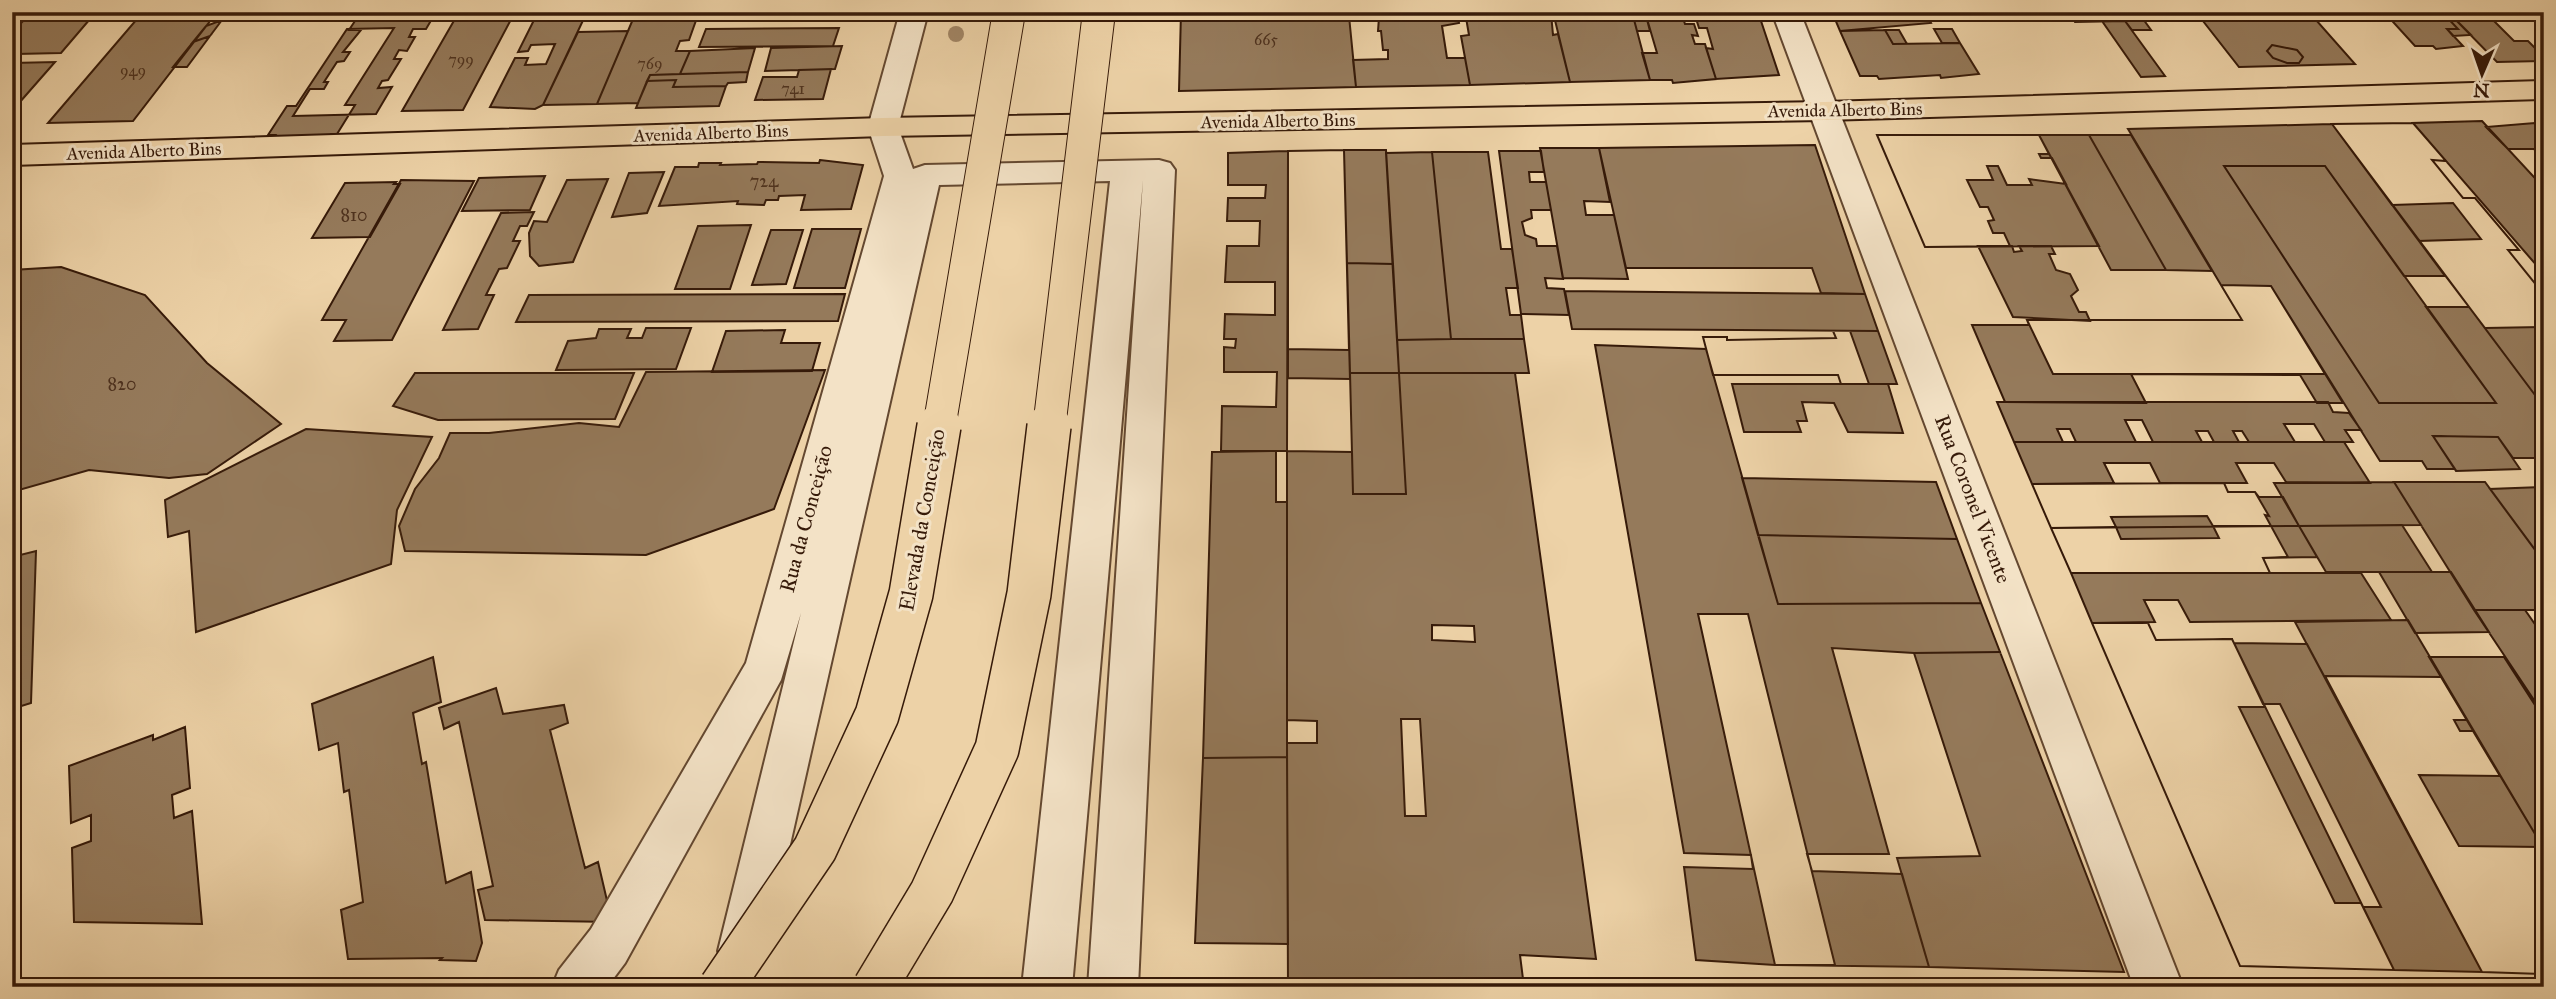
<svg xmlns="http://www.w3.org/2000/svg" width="2556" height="999" viewBox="0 0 2556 999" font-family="'IM FELL Great Primer',serif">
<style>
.building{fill:#957a5b;stroke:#361a09;stroke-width:2;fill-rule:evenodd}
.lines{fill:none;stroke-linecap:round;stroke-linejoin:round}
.minor-casing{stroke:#644830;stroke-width:4}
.major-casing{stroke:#361a09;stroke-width:4}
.minor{fill:#f3e2c6;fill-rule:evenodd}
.major{fill:#edd2a7;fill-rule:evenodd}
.major-bridge-far1-casing{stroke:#361a09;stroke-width:34;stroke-linecap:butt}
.major-bridge-casing{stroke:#361a09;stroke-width:46;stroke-linecap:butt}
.major-bridge-far1{stroke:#edd2a7;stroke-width:32}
.major-bridge{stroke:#edd2a7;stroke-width:43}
.tree{fill:#a28666}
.labels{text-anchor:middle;stroke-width:6;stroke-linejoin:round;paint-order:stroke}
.far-number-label{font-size:16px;fill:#4e321e}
.far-street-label{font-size:18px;fill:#361a09;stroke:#f3e2c6}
.number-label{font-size:18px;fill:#4e321e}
.street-label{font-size:21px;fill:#361a09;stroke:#f3e2c6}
</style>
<rect width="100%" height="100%" fill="#edd2a7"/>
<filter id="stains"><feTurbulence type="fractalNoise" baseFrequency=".00286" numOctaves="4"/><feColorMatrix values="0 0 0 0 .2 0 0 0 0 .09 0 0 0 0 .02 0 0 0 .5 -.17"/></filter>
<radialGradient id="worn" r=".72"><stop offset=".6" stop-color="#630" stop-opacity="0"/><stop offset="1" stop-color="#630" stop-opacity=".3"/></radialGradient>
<path class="building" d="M64 12H104L90 19 53 20Z
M143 12H217L133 121 48 123Z
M361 12H436L426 29H413L409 37H415L407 51 399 50 394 59H401L388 80 382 81 378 88 392 87 376 114 293 116 310 89H324L328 82H324L337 62 344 61 350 52H343L361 30H349Z
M459 12H515L463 110 402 111Z
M538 12H587L543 105 535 109 490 107 515 58H528L525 65 546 64 555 44 531 45 528 51 518 52Z
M636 12H699L689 40 680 41 676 51H690L680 74 650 75 638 103 597 104Z
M1181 12H1242V18L1349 16 1356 87 1179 91Z
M1282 12H1311V17L1282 18Z
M1361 12H1457L1459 23 1442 26 1447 58H1465L1470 85 1356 87 1353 60 1388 59V50H1383L1381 31H1378L1379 17H1362Z
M1465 12 1551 13 1553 35 1558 34 1570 82 1470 85 1461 36 1469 35Z
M1553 12H1632L1650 80 1570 82Z
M1632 12H1645L1650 31H1637Z
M1645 12H1677L1682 15 1685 24H1694L1698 36 1692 35 1695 44H1705L1716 79 1673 83 1672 80H1650L1642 53H1657Z
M1694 12H1758L1779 75 1716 79 1706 48 1713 49 1707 28H1699Z
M1832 12H1925L1931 23 1840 31Z
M2069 12H2138L2151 30H2132L2125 21 2075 22Z
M2196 12H2309L2355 64 2239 67ZM2272 45 2297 50 2303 57 2299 63H2287L2273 58 2267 51Z
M2384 12H2442L2458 29H2447L2463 46 2436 49 2433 46H2415Z
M2442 12H2448L2471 35 2453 36 2447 29H2458Z
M2448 12H2499L2486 13 2514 41H2528L2544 57V61L2497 62Z
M90 19 61 53 16 54 12 58V33L23 21Z
M222 20 210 36 193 42 206 26Z
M2102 21H2125L2165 76 2141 77Z
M394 28 345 105H355L337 134H331L328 138H272L275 135H268L287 106H296L347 29Z
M839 28 833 46 699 47 706 29Z
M1934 29H1952L1960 43H1942Z
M1885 30 1893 44 1960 43 1979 74 1941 78 1940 75 1879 79 1877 76H1860L1840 31Z
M1885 30H1899L1907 44H1893Z
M628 31 597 104 543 105 578 32Z
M210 36 187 67H173L193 42Z
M2272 45 2297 50 2303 57 2299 63H2287L2273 58 2267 51Z
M842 46 835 69 765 71 771 48Z
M755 48 748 72 680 74 690 51Z
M55 62 12 111V63Z
M831 69 823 99 755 100 763 77H797L799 70Z
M748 72 746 82 728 83 726 86 673 87 676 80 647 81 650 75Z
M676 80 673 87 726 86 719 106 636 108 647 81Z
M2482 121 2544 188V267H2538L2413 123Z
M2413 123 2446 161 2432 160 2463 198H2475L2519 250H2508L2537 286 2544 285V327L2485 328 2419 241 2481 239 2453 203 2392 205 2332 124Z
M2413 123 2446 161 2432 160 2463 198H2475L2519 250H2508L2537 286 2544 285V407L2332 124Z
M2535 123 2544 125V160L2534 149H2508L2486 127Z
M2332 124 2445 276H2404L2325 166H2224L2379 403H2496L2426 307H2469L2544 407V458H2513L2498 437 2433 436 2455 469H2427L2422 461H2380L2271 286 2221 285 2128 129Z
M1877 135H2039L2099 246 1925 247Z
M1877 135H2039L2049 154H2039L2041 158H2052L2066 184 2029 179 2032 185H2007L1998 166H1987L1993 180H1967L1980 207H1988L1994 220 1988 221 1993 233H2004L2010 246 1925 247Z
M2039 135H2089L2166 270H2111Z
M2089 135H2131L2212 271 2166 270Z
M1815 145 1865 294 1821 293 1812 268H1626L1599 148Z
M1540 148H1599L1610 202 1584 201 1586 215H1614L1628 279 1563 278Z
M1344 150H1386L1393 264 1347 263Z
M1344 150 1349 350 1288 349V151Z
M1344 150 1350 379 1288 378V151Z
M1288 151 1287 451H1221L1222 406 1276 407 1277 372H1224V347L1235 348 1236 339H1224L1225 314 1275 315V282H1225L1227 246H1259L1260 221H1227L1228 198H1265L1266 185H1228V153Z
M1499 151H1541L1544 172H1529L1530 182H1546L1551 210H1531L1532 218 1522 222 1525 235 1536 239 1537 246H1557L1563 279 1545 278 1547 288 1564 289 1569 315 1521 314Z
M1432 152H1488L1501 249H1512L1518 288H1506L1510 315H1521L1524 339H1451Z
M1432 152 1451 339 1397 340 1386 153Z
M820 160 863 165 851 209 801 210 805 195 779 196 778 200H766L764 205 737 204 738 201 659 206 675 167H698L699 163H721L720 165 757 164 758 162 819 163Z
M2224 166H2325L2496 403H2379Z
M664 172 647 213 612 217 629 173Z
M545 176 530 210 462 211 479 178Z
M608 179 573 262 539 266 530 256 529 233 534 221 547 222 567 180Z
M401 180 474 181 392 340 334 341 346 320H322Z
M396 182 394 184H400L370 237 312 238 345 183Z
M534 212 527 226H520L513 241H520L507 268 499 269 486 295H494L478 329 443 330 501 213Z
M751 225 730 289H675L698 226Z
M812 229H861L845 288H794Z
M771 230H803L786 284 752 285Z
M1978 246H2012L2014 252 2022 251 2019 246H2051L2055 254H2049L2056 270 2070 274 2078 290 2071 296 2079 312H2086L2090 321 2013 317Z
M1347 263 1393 264 1399 373H1350Z
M61 267 145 295 207 363 281 424 207 474 169 478 89 470 12 492V270Z
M2221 285 2271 286 2325 374H2053L2027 320H2242Z
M2221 285 2271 286 2343 403H2317L2300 375 2131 374 2146 403 2005 402 1972 325H2029L2027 320H2242Z
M1565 291 1865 294 1878 331 1572 329Z
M845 294 838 321 516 322 529 295Z
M646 328H691L676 369 556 370 568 341 596 338 599 329H631L627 338H642Z
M785 330 781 343H820L812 371 712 372 726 331Z
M1833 331H1850L1869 384H1841L1838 375H1713L1703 337H1727V340L1836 338Z
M1833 331H1878L1897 384H1841L1838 375H1713L1703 337H1727V340L1836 338Z
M1451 339H1524L1529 373H1399L1397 340Z
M1595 345 1706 349 1778 604 1981 603 2000 652 1914 653 1832 648 1889 854H1807L1812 871 1902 874 1929 967 1775 965 1696 960 1684 867 1753 869 1751 855 1684 853Z
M825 370 774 509 646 555 405 551 399 526 415 489 439 458 450 433H489L579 423 619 427 646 372Z
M415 373H634L615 419 438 420 393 406Z
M1350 373H1399L1406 494H1353Z
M1399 373H1515L1596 959 1520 955 1524 987H1288L1287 743H1317V721L1287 720V451L1352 452 1353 494H1406ZM1432 625 1474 626 1475 642 1432 640ZM1401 719H1420L1426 816H1405Z
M1732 384H1888L1903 433 1848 432 1834 403 1802 402 1807 421H1797L1801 432H1744Z
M1997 402H2328L2333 412 2349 413 2361 430H2345L2353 442H2325L2314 424H2284L2295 442H2249L2242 431H2233L2239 442H2214L2208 431H2196L2202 442H2153L2142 420H2125L2136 442H2076L2070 429H2057L2063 442H2014Z
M306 429 432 437 397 510 391 564 196 632 189 531 168 537 165 500Z
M2433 436 2498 437 2520 469 2456 471Z
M2014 442H2344L2370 483 2286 482 2274 463H2236L2247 483H2160L2150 463H2104L2114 483 2032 484Z
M1276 451V502H1287V757L1203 758 1212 452Z
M1742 478 1936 482 1957 539 1758 535Z
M2394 482H2485L2544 562V610H2474Z
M2394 482 2421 525 2299 526 2274 483Z
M2224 483 2228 492H2255L2259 497H2283L2299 526 2051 528 2032 484Z
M2224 483 2228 492H2255L2269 516 2265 515 2271 526H2213L2207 516 2111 517 2116 527 2051 528 2032 484Z
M2544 487V562L2490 489Z
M2402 525 2432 572H2326L2299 526Z
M2213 526H2271L2288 557 2263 558 2270 573H2071L2051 528 2116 527 2121 539 2219 538Z
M2299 526 2317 557 2263 558 2270 573H2071L2051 528Z
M1758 535 1957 539 1981 603 1778 604Z
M36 551 31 703 12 709V557Z
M2379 572H2451L2489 632 2415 633Z
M2071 573H2361L2391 620 2190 622 2178 600H2144L2155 622 2092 623Z
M2474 610H2525L2544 637V715Z
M1698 614H1748L1835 965H1775Z
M2408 620 2544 849V974L2482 972 2295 622Z
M2092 623H2148L2156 640 2232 639 2394 970 2240 966Z
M2092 623H2148L2156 640 2232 639 2265 707H2239L2335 903H2361L2394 970 2240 966Z
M2234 643 2307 644 2482 972 2394 970 2363 907H2381L2280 704H2263Z
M2000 652 2124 972 1929 967 1897 858 1980 856 1914 653Z
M433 657 441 702 413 713 422 764 426 762 446 883 471 872 482 943 476 961 440 960 442 958 348 959 341 910 363 902 349 790 344 792 338 743 319 750 312 704Z
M2429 657H2504L2544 719V849Z
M2325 676 2441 677 2467 720H2454L2460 731H2473L2500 776 2419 775 2459 846 2542 847 2544 974 2482 972Z
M496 688 503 714 564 705 568 723 550 730 585 868 598 862 612 922 485 920 478 890 493 886 459 722 444 729 439 708Z
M185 727 190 788 172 795 174 818 192 811 202 924 74 922 72 848 91 841V815L71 823 69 766 153 735V740Z
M20 739V800L12 803V742Z
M1287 757 1288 944 1195 943 1203 758Z
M21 826V920L12 919V829Z"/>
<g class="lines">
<g class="minor-casing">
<path id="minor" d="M900 12H928L898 127 913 169 925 165 1159 160 1170 163 1175 170 1138 987H1088L1143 180 1072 987H1022L1110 181 939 185 766 951 759 968 742 975 725 968 718 951 801 613 781 680 625 963 607 987H552L559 970 591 929 746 663 884 176 868 127Z
M1772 12H1800L2183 987H2134Z"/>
</g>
<g class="major-casing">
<path id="major" d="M2544 81V99L1825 120 883 136 12 165V145L883 118 1825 102Z"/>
</g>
<use href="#minor" class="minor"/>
<use href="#major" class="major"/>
<g class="major-bridge-far1-casing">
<path id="major-bridge-far1" d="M939 428 1009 12
M1049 428 1099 12"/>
</g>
<g class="major-bridge-casing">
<path id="major-bridge" d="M721 987 815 849 877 715 911 594 939 426
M875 987 932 892 997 749 1029 594 1049 426"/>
</g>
<use href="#major-bridge-far1" class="major-bridge-far1"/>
<use href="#major-bridge" class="major-bridge"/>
</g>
<circle class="tree" cx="956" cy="34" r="8"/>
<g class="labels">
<g class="far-number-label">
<text x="1266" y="45">665</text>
<text x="461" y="65">799</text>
<text x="650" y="69">769</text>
<text x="133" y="76">949</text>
<text x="793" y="94">741</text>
</g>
<g class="far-street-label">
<text transform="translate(1845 110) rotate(-1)" y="6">Avenida Alberto Bins</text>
<text transform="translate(1278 121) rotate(-1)" y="6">Avenida Alberto Bins</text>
<text transform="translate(711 133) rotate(-2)" y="6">Avenida Alberto Bins</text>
<text transform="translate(144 151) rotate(-2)" y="6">Avenida Alberto Bins</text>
</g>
<g class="number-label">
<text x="764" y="187">724</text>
<text x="354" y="221">810</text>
<text x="122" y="390">820</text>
</g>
<g class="street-label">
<text transform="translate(1973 499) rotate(69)" y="7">Rua Coronel Vicente</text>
<text transform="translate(806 519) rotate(-75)" y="7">Rua da Conceição</text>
<text transform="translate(922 520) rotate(-80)" y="7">Elevada da Conceição</text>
</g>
</g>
<rect width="2556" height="999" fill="none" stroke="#edd2a7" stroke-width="42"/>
<rect x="14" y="14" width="2528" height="971" fill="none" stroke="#361a09" stroke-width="3.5"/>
<rect x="21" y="21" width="2514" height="957" fill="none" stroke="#361a09" stroke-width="2"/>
<g transform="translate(2482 74) rotate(182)" stroke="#f3e2c6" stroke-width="5" paint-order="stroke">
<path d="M0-5L12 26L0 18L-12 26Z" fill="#361a09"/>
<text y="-10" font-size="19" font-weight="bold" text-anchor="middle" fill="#361a09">N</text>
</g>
<rect width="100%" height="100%" filter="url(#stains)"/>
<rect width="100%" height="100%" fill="url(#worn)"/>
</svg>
